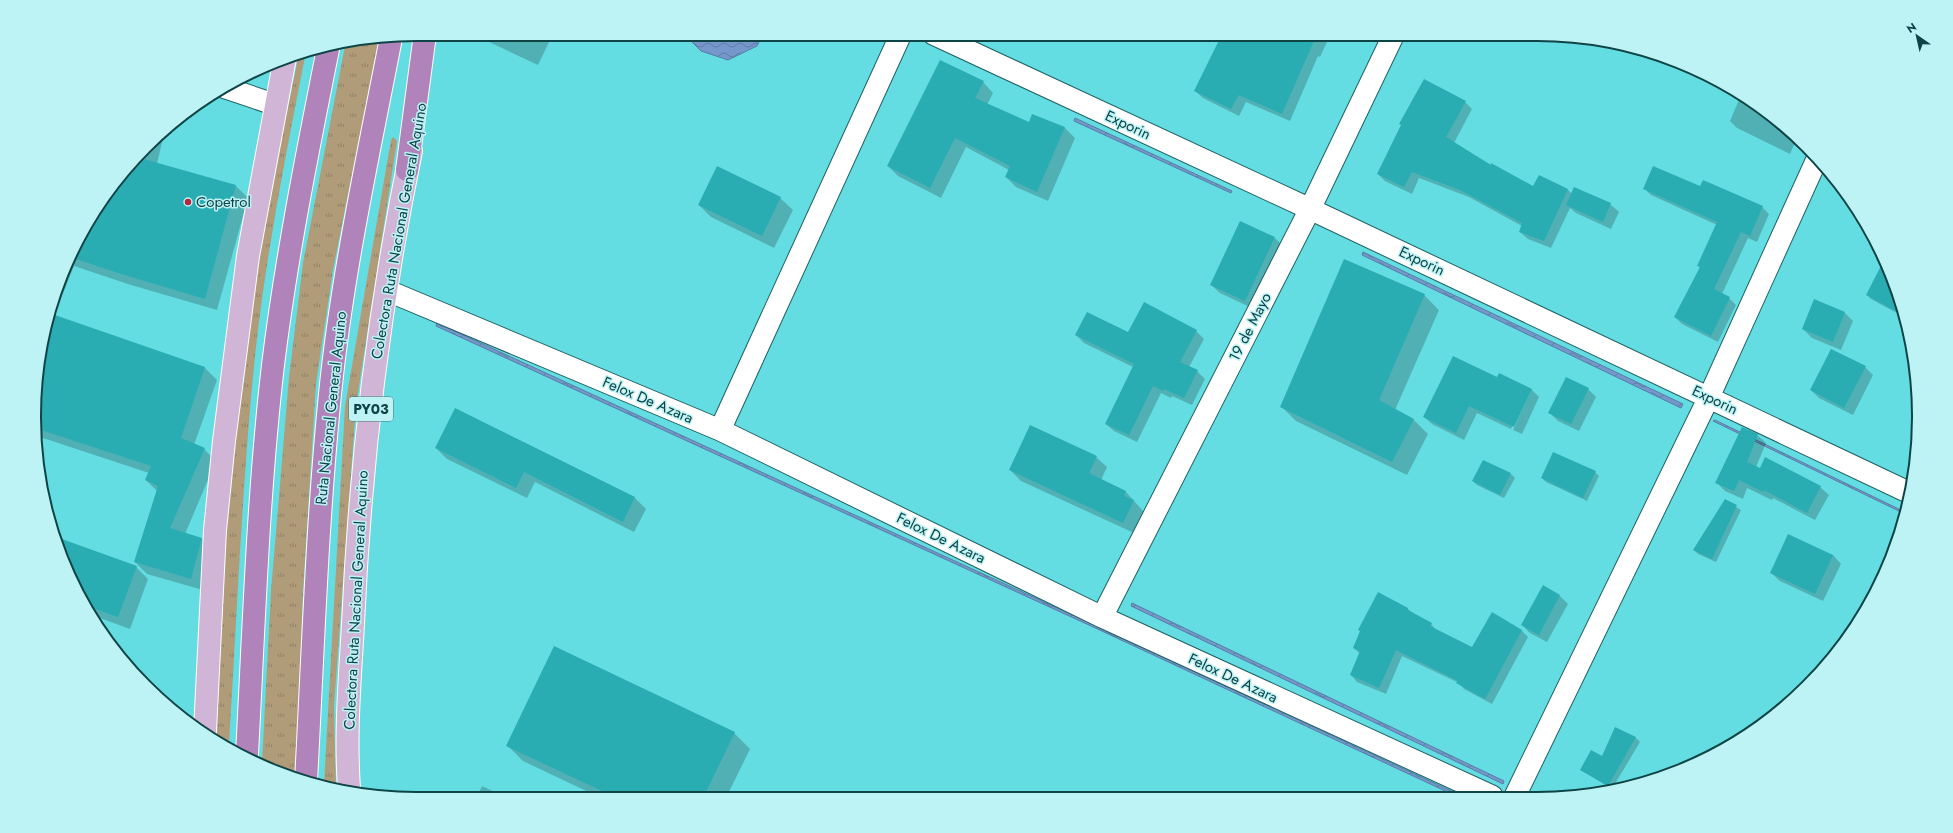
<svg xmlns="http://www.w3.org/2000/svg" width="1953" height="833" viewBox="0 0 1953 833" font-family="Jost,sans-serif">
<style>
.grass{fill:url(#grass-tufts)}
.water{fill:url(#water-waves);stroke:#577ea4}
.shadow{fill:#0003}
.building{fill:#29adb3}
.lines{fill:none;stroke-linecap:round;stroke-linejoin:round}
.street-casing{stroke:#1f6164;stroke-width:23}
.primary-casing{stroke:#fff;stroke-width:24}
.highway-casing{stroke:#fff;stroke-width:24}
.street{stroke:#fff;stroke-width:21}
.primary{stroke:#d0b5d6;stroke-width:22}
.highway{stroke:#b084bb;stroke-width:22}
.poi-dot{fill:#b7253a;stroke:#bef3f6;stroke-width:1.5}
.labels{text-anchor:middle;stroke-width:3;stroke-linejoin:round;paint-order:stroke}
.shield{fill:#bef3f6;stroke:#43787b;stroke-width:1}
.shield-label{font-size:14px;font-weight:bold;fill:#0e4446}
.street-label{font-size:15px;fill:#0e4446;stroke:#bef3f6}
.poi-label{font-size:15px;fill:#0e4446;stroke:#bef3f6;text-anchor:start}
.rim{fill:none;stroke:#0e4446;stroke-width:2}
</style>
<defs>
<pattern id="grass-tufts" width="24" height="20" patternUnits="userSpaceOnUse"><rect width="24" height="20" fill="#b19c7a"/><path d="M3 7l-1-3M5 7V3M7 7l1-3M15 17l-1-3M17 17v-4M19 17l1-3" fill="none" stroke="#8e8166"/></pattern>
<pattern id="water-waves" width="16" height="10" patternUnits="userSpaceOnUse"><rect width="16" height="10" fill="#7697cc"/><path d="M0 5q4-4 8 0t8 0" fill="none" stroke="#5f7da7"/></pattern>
</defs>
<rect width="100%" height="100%" fill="#64dde2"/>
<path class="grass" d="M379 40 333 270 316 384 303 593 296 779 262 762 271 591 289 377 303 263 345 46Z
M306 52C286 153 266 254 255 356 242 485 237 615 229 744L214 736C219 654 222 572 229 491 242 344 268 198 299 54Z
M393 137 397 141 356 406 334 706 336 786 324 784 345 406 391 140Z"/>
<path class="water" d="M684 34H763L757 46 728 60 701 51Z
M1075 118 1232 191 1231 193 1074 121Z
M1363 252 1683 404 1681 408 1362 255Z
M437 323 1092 624 1462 796H1456L1091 626 436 326Z
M1715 420 1905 512V514L1713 421Z
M1132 603 1504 781 1503 784 1131 606Z"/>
<path class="shadow" d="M481 34H553L538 65 487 41Z
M1269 34H1322L1328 40 1320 57 1318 56 1290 121 1246 102 1239 116 1203 98 1195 91Z
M1541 35 1553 37 1552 40Z
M983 82 993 93 987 105 1029 124 1065 128 1075 138 1048 201 1016 187 1006 177 1009 170 966 147 941 198 898 176 888 166Z
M1741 95 1789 129 1797 138 1790 154 1737 128 1730 121Z
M1465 102 1472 109 1454 143 1491 166 1534 187 1539 176 1568 190 1572 194 1610 204 1619 212 1611 229 1576 213 1570 208 1551 248 1528 239 1520 232 1522 226 1469 197 1419 178 1412 194 1385 181 1378 174Z
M165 129 157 164 236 186 248 198 217 310 131 285 74 266 54 316 205 368 217 380 194 445 204 449 216 461 185 534 202 539 214 551 203 590 147 574 135 562 157 491 146 480 149 473 37 436 34 416 37 388 42 372 38 371 41 342 85 225Z
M1701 187 1762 207 1769 214 1757 242 1748 238 1722 294 1729 298 1736 305 1718 342 1682 324 1675 317 1700 268 1699 266 1717 225 1651 195 1644 188Z
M780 198 793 210 774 248 711 217 699 205Z
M1275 238 1283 246 1254 309 1220 293 1211 285Z
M1884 264 1886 265 1906 318 1871 299 1867 295Z
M1424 295 1439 310 1395 410 1414 420 1428 434 1407 475 1296 421 1281 406Z
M1815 300 1845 313 1853 321 1841 350 1812 338 1803 329Z
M1145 303 1196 331 1204 339 1189 367 1197 371 1205 379 1192 405 1172 396 1171 398 1161 393 1137 442 1114 431 1106 424 1133 367 1084 343 1076 335 1128 333Z
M1865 367 1873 375 1853 415 1819 398 1811 390Z
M1498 378 1531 389 1539 397 1522 434 1513 430 1531 391H1529L1511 429 1477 413 1464 440 1432 424 1424 417Z
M1588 389 1596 397 1579 431 1558 421 1549 412Z
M1918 401 1917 418 1912 413Z
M456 409 635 498 646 509 634 532 535 482 527 498 447 459 436 448Z
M1757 435 1766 443 1756 467 1820 487 1829 495 1815 520 1773 498 1772 500 1747 488 1743 499 1725 491 1717 483Z
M1096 457 1107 467 1101 480 1126 492 1144 512 1134 533 1021 481 1010 470Z
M1483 461 1511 474 1515 478 1504 498 1477 485 1473 481Z
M1595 472 1599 476 1587 501 1546 482 1542 478Z
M1725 500 1741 510 1716 562 1698 554 1694 550Z
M59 539 136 567 148 579 130 629 89 614 85 608Z
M1833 555 1841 564 1823 601 1780 581 1771 573Z
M1543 587 1560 596 1568 604 1547 642 1530 633 1522 625Z
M1408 609 1413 614 1431 624 1437 631 1472 649 1492 614 1522 631 1528 637 1492 704 1464 689 1459 683 1402 656 1386 694 1357 682 1351 675 1360 654 1354 648 1361 632 1359 630Z
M1616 728 1636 738 1640 742 1612 789 1581 770 1602 757Z
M734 733 750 749 726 798H601L523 761 507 745Z
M482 786 510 799H476Z"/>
<path class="building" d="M1222 34H1317L1282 114 1239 95 1231 109 1194 91Z
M940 60 984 81 975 98 1029 122 1032 114 1065 127 1037 192 1005 177 1010 166 955 138 930 188 887 166Z
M1424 79 1466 101 1446 137 1491 165V163L1533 186 1539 175 1568 189 1544 241 1519 232 1522 223 1460 190 1412 172 1404 187 1377 174 1401 125 1399 124Z
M140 158 236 185 205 299 118 273 73 258 85 225Z
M717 166 781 197 762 236 698 205Z
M1653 166 1700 186 1703 180 1763 206 1750 236 1741 232 1714 289 1730 297 1711 336 1674 317 1700 267 1697 266 1717 222 1643 189Z
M1574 187 1611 203 1603 222 1566 205Z
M1240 221 1275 237 1245 301 1210 285Z
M1344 259 1425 294 1379 400 1414 419 1392 462 1280 407Z
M1884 260 1895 288 1906 317 1866 295Z
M1814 299 1845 312 1833 342 1802 329Z
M1144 302 1197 330 1180 362 1198 370 1184 398 1164 389 1163 391 1153 386 1129 435 1105 424 1134 364 1075 335 1087 312 1128 332Z
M52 314 205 367 181 438 205 448 170 528 202 538 191 579 134 562 158 486 145 480 151 466 35 428 34 416 37 383 44 364 39 362 41 344Z
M1831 349 1866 366 1844 408 1810 390Z
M1453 356 1497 377 1499 373 1532 389 1514 427 1469 406 1456 433 1423 417Z
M1566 377 1589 388 1571 424 1548 413Z
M455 408 635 497 623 522 524 472 516 488 435 448Z
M1030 425 1097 456 1089 473 1126 491 1124 496 1134 500 1123 523 1009 470Z
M1742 427 1758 434 1747 462 1760 468 1765 457 1821 486 1807 513 1764 490 1763 492 1739 480 1734 491 1715 483Z
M1553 452 1596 471 1583 498 1541 478Z
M1483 460 1511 473 1500 495 1472 481Z
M1725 499 1737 505 1712 559 1693 550Z
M1788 534 1833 555 1815 594 1770 573Z
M59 538 137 566 118 617 84 605Z
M1543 585 1560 595 1539 635 1521 625Z
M1378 592 1408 608V610L1432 623 1430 626 1472 647 1492 612 1522 630 1485 699 1456 683 1458 681 1396 650 1379 688 1350 675 1360 651 1353 648 1360 631 1358 630Z
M554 646 735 732 703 798H617L506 746Z
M1615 727 1636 737 1608 786 1580 770 1591 750 1602 756Z"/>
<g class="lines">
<g class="street-casing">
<path id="street" d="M933 34 1310 209 1910 493
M223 87 276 105
M386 290 720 430 1102 617 1492 796
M720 430 901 34
M1102 617 1310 209 1394 34
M1515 796 1709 397 1817 159"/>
</g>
<g class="primary-casing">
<path id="primary" d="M205 731 215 530 224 441 248 256 285 58
M349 788C345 733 350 678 353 624 360 465 379 306 411 151"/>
</g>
<g class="highway-casing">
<path id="highway" d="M407 170 425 34
M247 754C254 624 258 494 273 365 286 259 307 154 328 49
M306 781C313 652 317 523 330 394 342 275 368 156 391 38"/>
</g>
<use href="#street" class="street"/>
<use href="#primary" class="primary"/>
<use href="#highway" class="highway"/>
</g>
<circle class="poi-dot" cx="188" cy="202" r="4"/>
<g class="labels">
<rect class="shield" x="349" y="397" width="44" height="24" rx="3"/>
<g class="shield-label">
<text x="371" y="414">PY03</text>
</g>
<g class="street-label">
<text transform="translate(1128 125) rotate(25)" y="5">Exporin</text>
<text transform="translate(399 231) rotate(-80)" y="5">Colectora Ruta Nacional General Aquino</text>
<text transform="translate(1422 261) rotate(25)" y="5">Exporin</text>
<text transform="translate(1250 327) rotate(-63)" y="5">19 de Mayo</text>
<text transform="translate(648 400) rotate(23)" y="5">Felox De Azara</text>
<text transform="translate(1715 400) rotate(25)" y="5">Exporin</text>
<text transform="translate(331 408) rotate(-84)" y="5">Ruta Nacional General Aquino</text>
<text transform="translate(941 538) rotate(26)" y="5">Felox De Azara</text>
<text transform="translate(356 600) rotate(-87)" y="5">Colectora Ruta Nacional General Aquino</text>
<text transform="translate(1233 678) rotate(25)" y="5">Felox De Azara</text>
</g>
<g class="poi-label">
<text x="196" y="207">Copetrol</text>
</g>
</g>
<path d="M0 0H1953V833H0ZM416 41H1537A375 375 0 0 1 1912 416V417A375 375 0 0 1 1537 792H416A375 375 0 0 1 41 417V416A375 375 0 0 1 416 41Z" fill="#bef3f6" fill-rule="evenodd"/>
<path class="rim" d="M416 41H1537A375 375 0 0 1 1912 416V417A375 375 0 0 1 1537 792H416A375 375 0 0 1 41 417V416A375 375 0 0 1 416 41Z"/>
<g transform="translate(1917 36) rotate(326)" stroke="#bef3f6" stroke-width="3" paint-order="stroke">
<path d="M0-3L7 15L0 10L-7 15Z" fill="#0e4446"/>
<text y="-6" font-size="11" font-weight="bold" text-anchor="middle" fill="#0e4446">N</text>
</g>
</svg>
